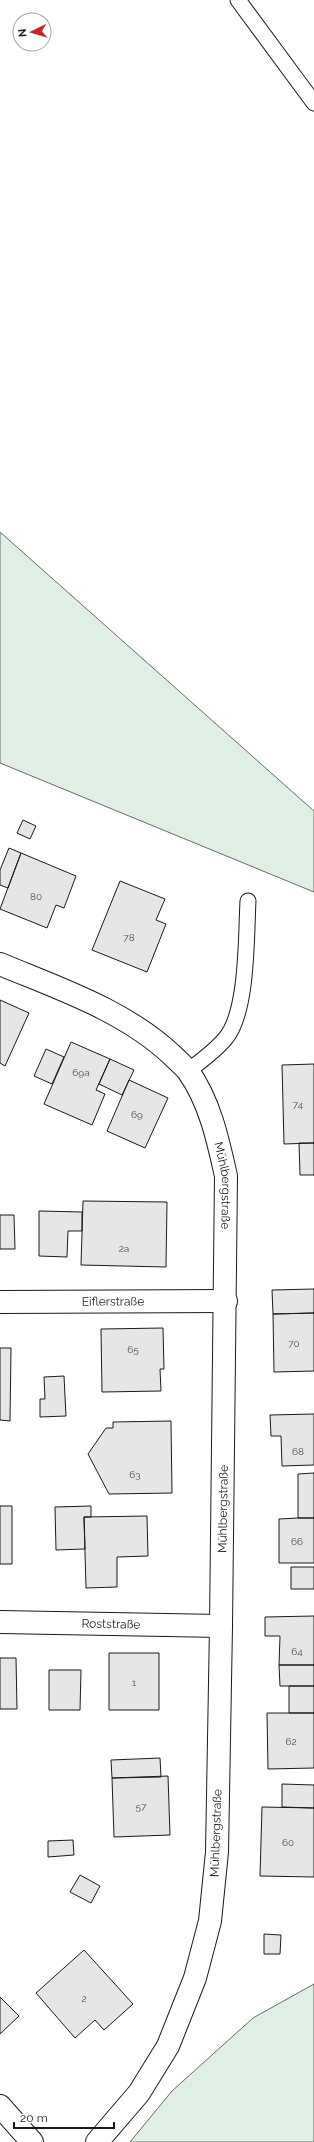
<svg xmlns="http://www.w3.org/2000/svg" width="314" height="2142" viewBox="0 0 314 2142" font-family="Raleway,sans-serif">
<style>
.green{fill:#e0efe3;stroke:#6a6a6a}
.building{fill:#e6e6e6;stroke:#1a1a1a}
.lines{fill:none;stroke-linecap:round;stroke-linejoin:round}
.service-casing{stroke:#1a1a1a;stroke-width:17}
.minor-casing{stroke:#1a1a1a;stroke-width:24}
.service{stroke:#fff;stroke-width:15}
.minor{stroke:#fff;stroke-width:22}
.labels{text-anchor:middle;stroke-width:3;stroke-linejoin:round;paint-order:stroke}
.number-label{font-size:10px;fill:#4d4d4d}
.street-label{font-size:12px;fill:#1a1a1a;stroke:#fff}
</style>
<rect width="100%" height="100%" fill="#fff"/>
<path class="green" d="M0 532 314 811V892L0 763Z
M314 1984V2142H130L172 2091 253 2018Z"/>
<path class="building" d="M23 820 36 826 30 839 17 833Z
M9 848 21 853 8 888 0 885V870Z
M21 853 76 876 64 908 56 905 47 928 0 909Z
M120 881 165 899 156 920 166 924 147 972 92 950Z
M0 1000 29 1013 5 1066 0 1063Z
M71 1042 110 1059 96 1090 105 1094 92 1125 44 1104Z
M46 1049 64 1057 52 1084 34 1076Z
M110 1059 134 1070 122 1095 99 1084Z
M314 1064V1143L284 1144 282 1065Z
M129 1080 168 1098 145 1148 107 1131Z
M299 1143H314V1175H300Z
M83 1201 167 1202 166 1267 81 1265Z
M39 1211 82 1212V1231H68L67 1257 39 1256Z
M0 1215H14L15 1249H0Z
M314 1289V1313L273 1314 272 1290Z
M314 1313V1371L274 1372 273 1314Z
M163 1328 164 1369H160L161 1391 102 1392 101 1329Z
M0 1348H11L10 1421 0 1420Z
M64 1376 66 1416 40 1417V1399H45L44 1377Z
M314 1414V1465L282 1466 281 1436H271L270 1415Z
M171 1421 172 1493 109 1494 88 1454 106 1428H113V1422Z
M314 1473V1518H298V1474Z
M0 1506H12V1564H0Z
M91 1506V1517H84L85 1549 56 1550 55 1507Z
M147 1516 148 1556 117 1557V1587L86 1588 84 1517Z
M298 1518H314V1563H279V1519Z
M291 1567H314V1589H291Z
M314 1616V1665H279L280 1636H265V1617Z
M109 1653H159V1710H109Z
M0 1658H16L17 1709H0Z
M279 1665H314V1686H280Z
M49 1670H81L80 1710H49Z
M289 1686H314V1713H289Z
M267 1713H314V1768L268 1769Z
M160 1758 161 1777 112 1778 111 1760Z
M168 1776 170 1835 114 1837 112 1778Z
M282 1784 314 1785V1808L282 1807Z
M262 1807 314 1808V1877L260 1876Z
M73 1840 74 1855 48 1857V1841Z
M80 1875 100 1886 91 1903 70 1892Z
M264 1934 281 1935 280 1954H264Z
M84 1950 133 2004 104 2030 95 2020 75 2038 36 1993Z
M0 1997 19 2016 0 2034Z"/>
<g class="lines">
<g class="service-casing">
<path id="service" d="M238 0 314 103
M188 1071C201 1061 215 1051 225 1039 248 1013 246 936 248 901"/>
</g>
<g class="minor-casing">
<g id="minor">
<path id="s1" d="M0 964C60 989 126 1011 173 1056 178 1061 184 1066 188 1071 210 1102 218 1140 226 1176L221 1626 217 1852 210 1921 195 1978 168 2046 139 2093 97 2142"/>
<path id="s2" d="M0 1302 226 1301"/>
<path id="s3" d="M0 1622 221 1626"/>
<path d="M0 2106 32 2142"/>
</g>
</g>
<use href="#service" class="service"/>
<use href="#minor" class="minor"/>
</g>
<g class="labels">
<g class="number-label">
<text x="36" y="900">80</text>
<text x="129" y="941">78</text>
<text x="81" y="1076">69a</text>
<text x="298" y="1108">74</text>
<text x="137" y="1118">69</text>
<text x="124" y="1252">2a</text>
<text x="294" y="1347">70</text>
<text x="133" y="1353">65</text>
<text x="298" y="1455">68</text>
<text x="135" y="1478">63</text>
<text x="297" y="1545">66</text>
<text x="297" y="1655">64</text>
<text x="134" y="1686">1</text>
<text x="291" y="1745">62</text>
<text x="141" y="1810">57</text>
<text x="288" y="1846">60</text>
<text x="84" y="2002">2</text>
</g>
<g class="street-label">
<text dy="4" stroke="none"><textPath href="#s1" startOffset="340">Mühlbergstraße</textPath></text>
<text dy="4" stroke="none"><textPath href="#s2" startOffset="113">Eiflerstraße</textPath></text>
<text transform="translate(223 1509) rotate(-89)" y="4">Mühlbergstraße</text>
<text dy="4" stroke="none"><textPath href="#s3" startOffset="111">Roststraße</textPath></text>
<text transform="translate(216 1833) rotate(-88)" y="4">Mühlbergstraße</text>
</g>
</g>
<g transform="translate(32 32) rotate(265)"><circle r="19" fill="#ffffff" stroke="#a3a3a3"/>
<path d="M0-3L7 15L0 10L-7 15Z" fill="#c62828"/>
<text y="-6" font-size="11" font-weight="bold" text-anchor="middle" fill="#1a1a1a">N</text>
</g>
<path d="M14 2122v6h100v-6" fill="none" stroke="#1a1a1a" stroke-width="2"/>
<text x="20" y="2122" font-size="12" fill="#1a1a1a" stroke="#ffffff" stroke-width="3" paint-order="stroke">20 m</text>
</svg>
